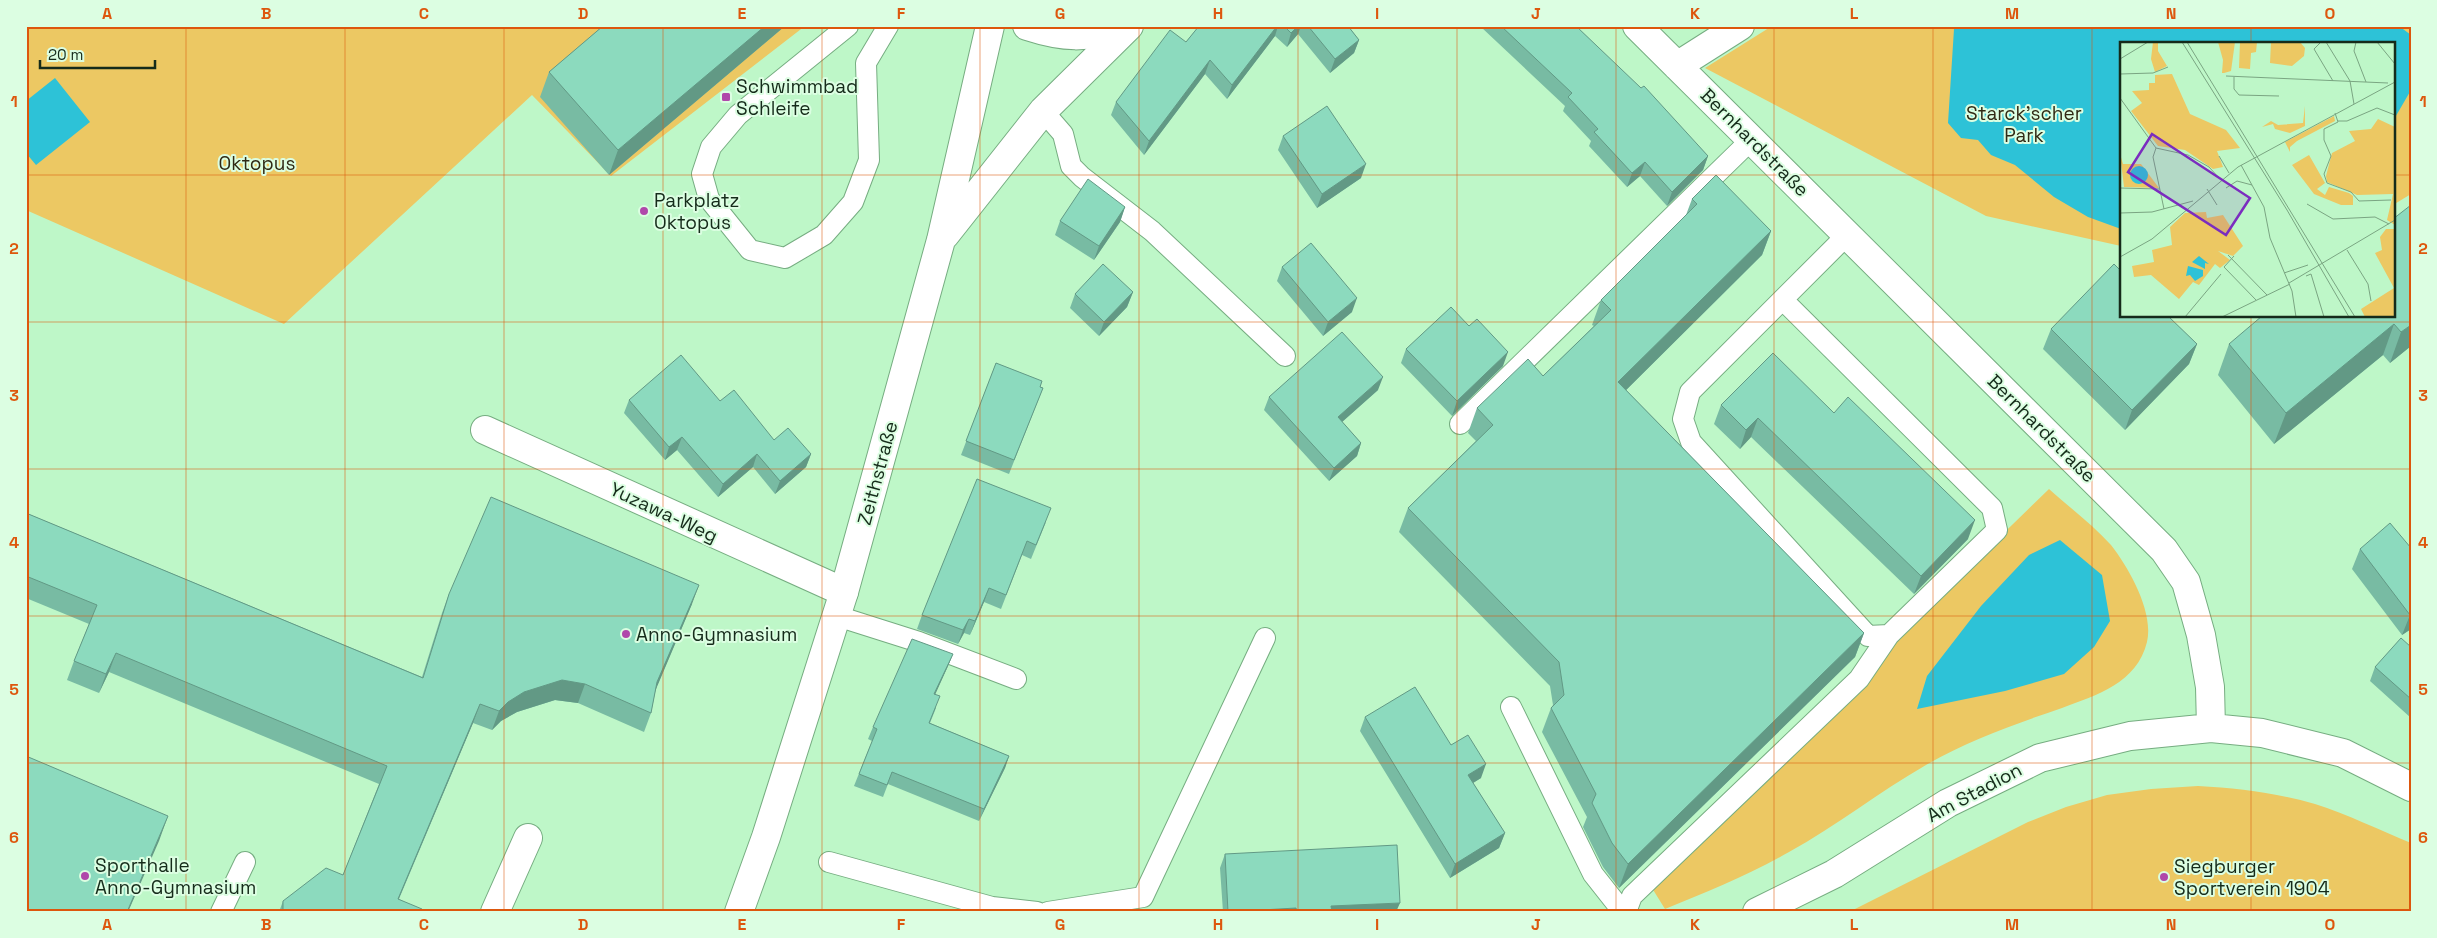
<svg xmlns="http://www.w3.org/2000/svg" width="2437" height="938" viewBox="0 0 2437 938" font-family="'Space Grotesk',sans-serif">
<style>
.green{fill:#ecc863}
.water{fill:#2dc2d7}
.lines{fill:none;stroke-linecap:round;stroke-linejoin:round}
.service-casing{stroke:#76ad81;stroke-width:22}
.minor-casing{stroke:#76ad81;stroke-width:30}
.tertiary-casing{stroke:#76ad81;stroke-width:30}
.service{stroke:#fff;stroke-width:20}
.minor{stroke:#fff;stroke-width:28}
.tertiary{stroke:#fff;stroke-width:28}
.wall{fill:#78bba3}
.shaded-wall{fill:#629985}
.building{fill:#8cdabe;stroke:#629985}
.grid{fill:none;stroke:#dd570d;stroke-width:1;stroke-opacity:0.55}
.poi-dot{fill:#b048aa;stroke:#dcfee2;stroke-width:2}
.labels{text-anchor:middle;stroke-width:4;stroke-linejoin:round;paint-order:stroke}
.poi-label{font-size:19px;fill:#152b1a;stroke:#dcfee2;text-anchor:start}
.park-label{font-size:19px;fill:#302914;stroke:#dcfee2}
.street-label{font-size:19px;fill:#152b1a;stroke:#dcfee2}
.inset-road{fill:none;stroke:#7aa582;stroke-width:1}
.view{fill:#7b2cbf;fill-opacity:0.15;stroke:#7b2cbf;stroke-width:2.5}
.inset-edge{fill:none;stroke:#152b1a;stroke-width:2.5}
.neatline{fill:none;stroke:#dd570d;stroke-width:2}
.grid-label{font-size:16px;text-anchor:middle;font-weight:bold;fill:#dd570d}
</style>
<rect width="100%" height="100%" fill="#bef7c8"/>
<path class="green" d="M26 26H805L611 176 532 95 284 324 26 210Z
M1772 26H2411V194L2393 205V44H2121V246L1986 216 1705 68Z
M2049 489C2069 507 2093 525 2111 545 2129 568 2154 612 2147 642 2137 683 2097 695 2062 708 2015 724 1969 740 1926 765 1879 792 1836 826 1789 852 1749 875 1707 892 1665 909L1647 880Z
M2198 786C2238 788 2276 793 2315 804 2347 814 2379 830 2411 843V912H1849L2028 822 2066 807 2107 795 2151 789Z"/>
<path class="water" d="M1957 26H2399L2411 35V90L2393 121V44H2121V229L2088 217 2054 197 2015 165 1991 155 1978 140 1961 138 1948 123 1954 29Z
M55 78 90 122 36 165 26 153V101Z
M2060 540 2102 575 2110 621 2094 647 2064 674 2005 691 1917 709 1927 676 1981 606 2029 555Z"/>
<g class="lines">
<g class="service-casing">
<path id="service" d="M848 26 738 115 711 147 702 174 709 199 750 250 785 258 824 235 853 202 869 160 866 63 888 26
M1043 111 1063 134 1071 166 1082 177 1152 231 1285 356
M1783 300 1992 508 1997 530 1889 635 1868 636 1691 442 1683 419 1690 392 1848 234
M1460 424 1752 139
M837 616 919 642 1016 679
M1511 707 1593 874 1623 912
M829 862 992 907 1037 912
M221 912 245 862
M1048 912 1143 897 1265 638
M1626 912 1632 896 1859 679 1889 635"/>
</g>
<g class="minor-casing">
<path id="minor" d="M1027 26C1064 38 1086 39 1123 26
M1637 26 2164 550 2186 582 2201 635 2210 687 2211 728
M1677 66 1740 26
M485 430 844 592
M495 912 528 838
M1757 912 1834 874 1948 803 2040 758 2130 736 2211 728 2262 733 2343 753 2411 787"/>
</g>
<g class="tertiary-casing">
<path id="tertiary" d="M945 235 1043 111 1129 26
M739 912 766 837 844 592 941 240 990 26"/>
</g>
<use href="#service" class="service"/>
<use href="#minor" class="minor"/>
<use href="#tertiary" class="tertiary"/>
</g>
<path class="wall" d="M603 26H785L609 175 540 97 549 72Z
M1199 26H1348L1359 40 1354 53 1330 73 1298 34 1287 47 1275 36 1227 99 1205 74 1144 155 1111 115 1116 102 1186 42Z
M1576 26 1708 156 1703 170 1667 206 1640 176 1627 187 1589 146 1591 141 1563 111 1565 106 1481 27Z
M1283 136 1361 178 1317 208 1278 150Z
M1692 199 1771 231 1762 255 1626 390 1864 633 1855 657 1619 888 1603 867 1583 827 1587 817 1542 732 1551 708 1553 705 1550 686 1399 532 1408 508 1476 441 1468 433 1477 408 1543 376 1594 326 1592 325 1601 300 1686 215Z
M1125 207 1120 222 1094 260 1055 235 1060 221Z
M1282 267 1352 312 1323 336 1277 281Z
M1133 292 1127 307 1099 336 1070 308 1075 294Z
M2393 316 2411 346 2390 363 2383 355 2274 444 2218 375 2229 344Z
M1469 326 1503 366 1452 416 1401 363 1406 349Z
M2051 329 2197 344 2189 364 2125 430 2043 349Z
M996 363 1043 388 1009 474 961 455Z
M1378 390 1342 422 1361 443 1357 456 1329 481 1264 410 1269 397Z
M629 400 720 401 774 440 811 454 806 467 775 494 753 467 718 497 677 450 665 460 624 413Z
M1721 405 1834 413 1968 539 1914 594 1751 437 1740 449 1714 424Z
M26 513 422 677 442 613 449 594 692 604 656 688 651 713 644 732 578 703 555 700 517 712 501 721 492 730 473 723 399 899 422 912H279L283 901 343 875 379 784 109 672 99 693 67 680 74 661 89 624 26 598Z
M1046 522 1031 559 1022 555 1001 609 984 602 970 635 964 633 958 644 917 629 922 615Z
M2411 548V629L2402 635 2352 569 2360 549Z
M2411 647V718L2370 681 2375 667Z
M953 654 948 666 935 694 936 708 930 723 1009 756 1005 768 979 821 888 784 883 797 854 786 872 741 868 739 873 727Z
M1365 717 1451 745 1481 778 1473 783 1505 833 1499 848 1450 878 1360 731Z
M1225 854 1396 912H1223L1220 868Z"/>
<path class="shaded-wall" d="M765 26H785L609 175 618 150Z
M1277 26H1278L1275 36 1227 99 1232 85Z
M1298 26H1301L1298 34 1287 47 1291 33Z
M1359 40 1354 53 1330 73 1335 59Z
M1210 60 1205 74 1144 155 1149 141Z
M1708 156 1703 170 1667 206 1672 192Z
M1645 162 1640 176 1627 187 1632 173Z
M1366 164 1361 178 1317 208 1322 194Z
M1125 207 1120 222 1094 260 1099 246Z
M1771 231 1762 255 1609 407 1618 382Z
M1133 292 1127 307 1099 336 1104 322Z
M1357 298 1352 312 1323 336 1328 322Z
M2394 324 2383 355 2274 444 2286 413Z
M2411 325V346L2390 363 2401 332Z
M2197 344 2189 364 2125 430 2132 410Z
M1508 352 1503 366 1452 416 1457 401Z
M1383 377 1378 390 1333 430 1338 417Z
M1758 418 1751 437 1740 449 1746 430Z
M682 437 677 450 665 460 669 447Z
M1361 443 1357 456 1329 481 1334 468Z
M757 454 753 467 718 497 723 484Z
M811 454 806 467 775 494 780 481Z
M1975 520 1968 539 1914 594 1921 576Z
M699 585 692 604 651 701 657 682Z
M989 588 984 602 970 635 975 621Z
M2411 614V629L2402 635 2410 615Z
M969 619 964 633 958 644 963 630Z
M1864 633 1855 657 1619 888 1628 864Z
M116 653 109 672 99 693 106 674Z
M953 654 948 666 930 706 934 694Z
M562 680 585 684 578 703 555 700 517 712 501 721 492 730 499 711 508 702 524 692Z
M480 704 473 723 393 912 398 899Z
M1009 756 1005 768 979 821 984 809Z
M1486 764 1481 778 1463 789 1468 775Z
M168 816 159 841 128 912H127Z
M1505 833 1499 848 1450 878 1455 864Z
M1400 903 1396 912H1329L1331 906Z
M1296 908 1295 912H1228Z"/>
<path class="building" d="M603 26H765L618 150 549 72Z
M1199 26H1277L1232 85 1210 60 1149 141 1116 102 1170 30 1186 42Z
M1284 26H1298L1291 33Z
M1308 26H1348L1359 40 1335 59Z
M1501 26H1576L1641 88 1644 86 1708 156 1672 192 1645 162 1632 173 1594 132 1598 129 1568 97 1572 93Z
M1327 106 1366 164 1322 194 1283 136Z
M1716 175 1771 231 1618 382 1864 633 1628 864 1612 843 1592 803 1596 794 1551 708 1564 695 1559 662 1408 508 1493 425 1477 408 1528 359 1543 376 1611 310 1601 300 1697 204 1692 199Z
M1088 179 1125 207 1099 246 1060 221Z
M2411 205V325L2401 332 2394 324 2286 413 2229 344 2262 316H2393V219Z
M1311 243 1357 298 1328 322 1282 267Z
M1103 264 1133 292 1104 322 1075 294Z
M2114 264 2121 271V316H2168L2197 344 2132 410 2051 329Z
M1451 307 1469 326 1477 319 1508 352 1457 401 1406 349Z
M1342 332 1383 377 1338 417 1361 443 1334 468 1269 397Z
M1773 353 1834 413 1848 397 1975 520 1921 576 1758 418 1746 430 1721 405Z
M681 355 720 401 734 390 774 440 788 428 811 454 780 481 757 454 723 484 682 437 669 447 629 400Z
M996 363 1042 381 1040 387 1043 388 1014 460 966 441Z
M977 479 1051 508 1036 545 1027 541 1006 595 989 588 975 621 969 619 963 630 922 615Z
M491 497 699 585 657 682 651 713 585 684 562 680 524 692 508 702 499 711 480 704 398 899 422 909V912H283V901L326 868 343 875 387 766 116 653 106 674 74 661 97 605 26 576V513L423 678 449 594Z
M2390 523 2411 548V614L2410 615 2360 549Z
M2401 638 2411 647V699L2375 667Z
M912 639 953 654 934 694 940 696 929 723 1009 756 984 809 892 772 887 785 859 774 877 729 873 727Z
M1415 687 1451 745 1468 735 1486 764 1468 775 1505 833 1455 864 1365 717Z
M26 756 168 816 127 912H26Z
M1397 845 1400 903 1331 906 1332 912H1297L1296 908 1228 912 1225 854Z"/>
<path class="grid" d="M186 26V912M345 26V912M504 26V912M663 26V912M822 26V912M980 26V912M1139 26V912M1298 26V912M1457 26V912M1616 26V912M1774 26V912M1933 26V912M2092 26V912M2251 26V44M26 175H2121M2393 175H2411M2251 316V912M26 322H2411M26 469H2411M26 616H2411M26 763H2411"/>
<g class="poi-dot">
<rect x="721" y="92" width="10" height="10" rx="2.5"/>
<circle cx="644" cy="211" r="5"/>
<circle cx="626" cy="634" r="5"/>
<circle cx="85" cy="876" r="5"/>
<circle cx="2164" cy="877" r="5"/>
</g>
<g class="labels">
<g class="poi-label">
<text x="736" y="93">Schwimmbad<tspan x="736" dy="22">Schleife</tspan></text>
<text x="654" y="207">Parkplatz<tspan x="654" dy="22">Oktopus</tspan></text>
<text x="636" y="641">Anno-Gymnasium</text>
<text x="95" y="872">Sporthalle<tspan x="95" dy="22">Anno-Gymnasium</tspan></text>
<text x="2174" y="873">Siegburger<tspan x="2174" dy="22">Sportverein 1904</tspan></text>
</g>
<g class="park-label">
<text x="2024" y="120">Starck'scher<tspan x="2024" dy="22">Park</tspan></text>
<text x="257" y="170">Oktopus</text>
</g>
<g class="street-label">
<text transform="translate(1755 142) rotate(45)" y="7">Bernhardstraße</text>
<text transform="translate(2042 428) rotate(45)" y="7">Bernhardstraße</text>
<text transform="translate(877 473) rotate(-75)" y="7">Zeithstraße</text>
<text transform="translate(664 512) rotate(25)" y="7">Yuzawa-Weg</text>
<text transform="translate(1974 792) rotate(-28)" y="7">Am Stadion</text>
</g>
</g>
<g transform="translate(2120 42)">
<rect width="275" height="275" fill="#bef7c8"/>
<path d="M33 0H38V9L47 24 35 30 31 17ZM98 0H115L111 29 104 31H102L103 18ZM120 0H137L136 10 131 11 130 27 119 26ZM151 0H180L185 6 184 14 172 24 150 21ZM52 32 70 72 106 88 120 106 97 109 103 125 93 127 65 108 38 104 11 69 22 61 12 49 29 48V41H35V33ZM185 64V84L170 91 155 87 153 82 142 85 151 79 158 83 183 81ZM214 74 215 79 177 99 170 105V110L165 100ZM258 77 275 85V183L267 178 273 152 237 153 207 140 206 134 212 111 235 99 229 89 251 87ZM0 112 3 122H21L39 146 4 145ZM189 113 205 141 197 147 205 153 209 145 229 151 233 154V163H221L194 152 172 123ZM86 170 87 176 103 173 123 204 113 214 98 209 110 218 100 226 95 222 79 243 73 240 59 257 31 233 14 235 12 224 34 220 32 208 52 203 50 185 65 171ZM266 187H275V275H245L241 267 274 246 255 211 262 208 260 195Z" fill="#ecc863"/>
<path d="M10 133a9 9 0 1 1 18 0a9 9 0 1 1-18 0ZM79 214 89 222 85 221V227L72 220ZM68 224 83 228V234L75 239 70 233 66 234Z" fill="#2dc2d7"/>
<path class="inset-road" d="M62 0 167 168 229 275M67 0 235 275M201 0 194 7 213 39M206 0 230 39 234 62M236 0 234 9 246 40M257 0 275 22M0 17 28 0M0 32 33 31 48 25M106 34 268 41M114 35V47L119 53 159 54M0 56 36 106 68 113 89 125 100 137M215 71 218 80 204 87V98L211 114 204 132 207 141 231 150 239 159 271 158M218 79H227L257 66 275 73M36 106 33 115 44 167M99 114 109 131M121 123 144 165 150 196 172 249 176 275M0 146 40 147M106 146 117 139 132 143M87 147 97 163M187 162 213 177 255 175 269 182M0 171 32 170 73 159M227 208 248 242 251 259M108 213 147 253M114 214 104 225 136 258M0 215 32 197 118 125 275 40M164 231 188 223M186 234 191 232 204 275M169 241 275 178M65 275 101 232M102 275 170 242"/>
<path class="view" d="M32 92 130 156 106 193 8 130Z"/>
<rect width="275" height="275" class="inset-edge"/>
</g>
<rect width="2437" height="938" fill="none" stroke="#dcfee2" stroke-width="55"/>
<path d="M40 60v8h115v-8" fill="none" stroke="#152b1a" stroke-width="2.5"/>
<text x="48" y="60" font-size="15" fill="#152b1a" stroke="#dcfee2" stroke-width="4" paint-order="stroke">20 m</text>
<rect x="28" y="28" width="2382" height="882" class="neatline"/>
<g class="grid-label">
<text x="107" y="19">A</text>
<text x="266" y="19">B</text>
<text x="424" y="19">C</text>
<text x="583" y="19">D</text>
<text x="742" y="19">E</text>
<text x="901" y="19">F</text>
<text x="1060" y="19">G</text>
<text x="1218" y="19">H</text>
<text x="1377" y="19">I</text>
<text x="1536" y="19">J</text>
<text x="1695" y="19">K</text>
<text x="1854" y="19">L</text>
<text x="2012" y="19">M</text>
<text x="2171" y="19">N</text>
<text x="2330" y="19">O</text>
<text x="14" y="107">1</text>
<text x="2423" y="107">1</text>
<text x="14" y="254">2</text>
<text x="2423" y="254">2</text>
<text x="14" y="401">3</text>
<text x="2423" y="401">3</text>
<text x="14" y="548">4</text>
<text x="2423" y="548">4</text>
<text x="14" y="695">5</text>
<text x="2423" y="695">5</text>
<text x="14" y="843">6</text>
<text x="2423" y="843">6</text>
<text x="107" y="930">A</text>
<text x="266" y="930">B</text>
<text x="424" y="930">C</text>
<text x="583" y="930">D</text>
<text x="742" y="930">E</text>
<text x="901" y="930">F</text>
<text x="1060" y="930">G</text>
<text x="1218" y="930">H</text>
<text x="1377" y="930">I</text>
<text x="1536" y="930">J</text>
<text x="1695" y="930">K</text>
<text x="1854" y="930">L</text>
<text x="2012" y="930">M</text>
<text x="2171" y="930">N</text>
<text x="2330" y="930">O</text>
</g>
</svg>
